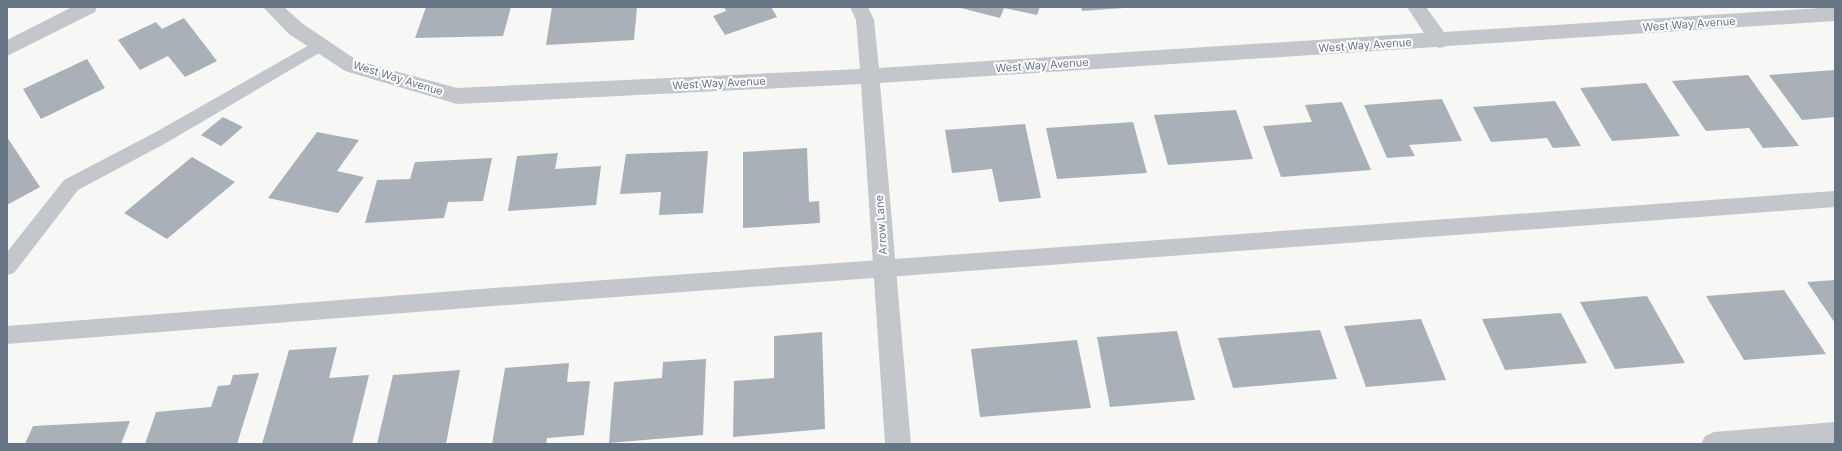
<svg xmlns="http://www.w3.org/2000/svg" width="1842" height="451" viewBox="0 0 1842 451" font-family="Inter,sans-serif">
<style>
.building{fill:#a9b0b7}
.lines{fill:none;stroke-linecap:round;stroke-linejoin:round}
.lane{fill:#c3c6ca;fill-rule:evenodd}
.street{fill:#c3c6ca;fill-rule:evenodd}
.labels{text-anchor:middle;stroke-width:4;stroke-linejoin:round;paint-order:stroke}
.street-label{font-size:11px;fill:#677585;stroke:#fff}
</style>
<rect width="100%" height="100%" fill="#f7f8f5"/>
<path class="building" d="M426 7H511L503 36 415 38Z
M552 7H637L634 40 546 45Z
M724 7H771L777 17 725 35 713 16 726 11Z
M957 7H1040L1037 15 1004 8 1000 18Z
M1081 7H1124V8L1082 11Z
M184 18 217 61 185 77 168 56 140 70 118 40 156 22 162 29Z
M87 59 105 88 41 119 23 89Z
M1835 70V117L1802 120 1769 75Z
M1748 75 1799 146 1763 148 1749 128 1706 131 1672 81Z
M1646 83 1680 136 1612 141 1580 88Z
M1442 99 1462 141 1409 145 1415 156 1387 158 1364 105Z
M1555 101 1581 146 1553 148 1547 138 1491 142 1473 107Z
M1342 102 1371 170 1281 177 1263 126 1312 122 1305 105Z
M1236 110 1253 159 1168 165 1154 115Z
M223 117 243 127 221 146 201 135Z
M1133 122 1147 173 1057 179 1046 128Z
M1025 124 1041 198 999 202 992 169 952 173 945 130Z
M317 132 359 140 337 171 364 177 338 213 268 198Z
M7 137 40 187 7 205Z
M807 148 809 202 819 201 820 223 743 228V152Z
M708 151 703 213 659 215 661 192 620 194 626 154Z
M558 153 555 169 601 166 596 205 508 211 517 156Z
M192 157 235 182 167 239 124 213Z
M492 158 483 201 448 202 444 218 365 223 377 180 410 179 415 162Z
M1835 280V323L1807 282Z
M1784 290 1826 354 1744 360 1706 296Z
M1647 296 1685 363 1615 369 1580 302Z
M1561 313 1587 363 1505 370 1482 319Z
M1421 319 1446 380 1366 387 1344 326Z
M1320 330 1337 379 1233 388 1218 338Z
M1177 331 1195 400 1110 407 1097 337Z
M822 332 825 429 733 437 734 381 774 378V336Z
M1077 340 1091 408 980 417 971 349Z
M337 347 329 378 369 375 352 444H262L289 350Z
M706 359 703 435 609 443 614 382 662 378 663 362Z
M569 363 567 382 590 381 584 435 547 438 546 444H492L505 368Z
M460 370 446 444H377L393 375Z
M259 373 237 444H145L156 412 211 407 218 386 230 385 233 375Z
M130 421 121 444H25L33 426Z"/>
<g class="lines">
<path class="lane" d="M320 39 326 41 328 45 326 49 166 143 78 190 14 273 7 275V252L64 180 154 133Z
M1835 191V207L493 306 7 344V326L493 288Z"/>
<path class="street" d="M72 7H97L95 12 7 56V40Z
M263 7H284L303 24 358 61 457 88 860 69 856 20 850 7H868L874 20 879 68 1424 33 1407 7H1426L1444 32 1835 7V21L1447 46 1440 48 1436 47 880 83 911 444H885L861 84 457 104 345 71 289 34Z
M1835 422V444H1701L1705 436 1714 432Z"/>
</g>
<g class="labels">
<g class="street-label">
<text transform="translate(1689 24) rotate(-4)" y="4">West Way Avenue</text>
<text transform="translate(1365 45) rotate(-4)" y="4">West Way Avenue</text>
<text transform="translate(1042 65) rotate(-4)" y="4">West Way Avenue</text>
<text transform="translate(398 78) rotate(17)" y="4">West Way Avenue</text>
<text transform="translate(719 83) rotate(-3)" y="4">West Way Avenue</text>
<text transform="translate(881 225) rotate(-94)" y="4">Arrow Lane</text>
</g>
</g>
<rect width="1842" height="451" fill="none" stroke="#677585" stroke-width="16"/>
</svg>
